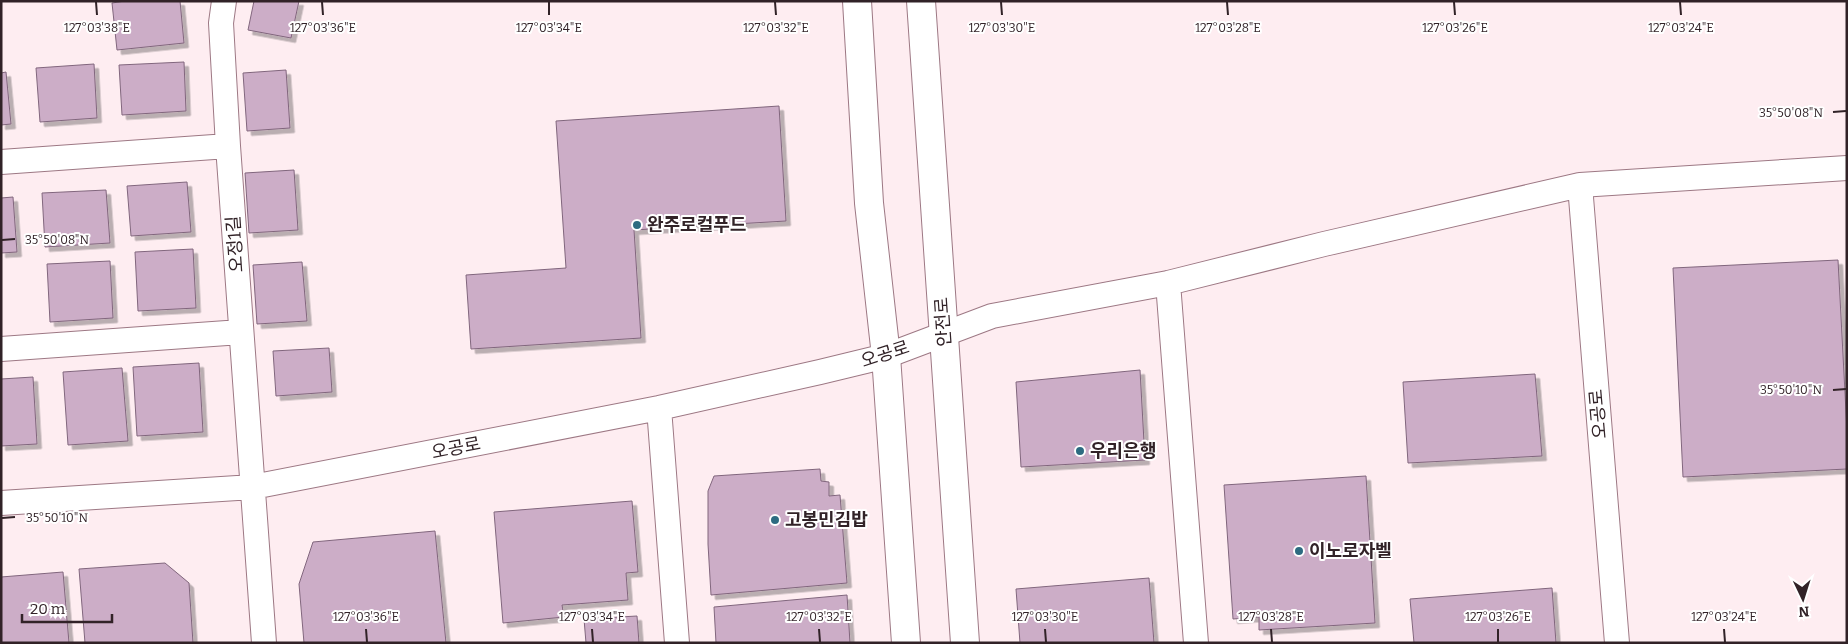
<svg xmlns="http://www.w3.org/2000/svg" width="1848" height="644" viewBox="0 0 1848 644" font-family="Bitter,'Noto Sans KR',serif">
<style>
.building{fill:#ccadc7;stroke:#81667d;filter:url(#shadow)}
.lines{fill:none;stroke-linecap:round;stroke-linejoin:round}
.street-casing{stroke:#9d7884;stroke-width:26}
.secondary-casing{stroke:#9d7884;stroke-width:30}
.street{stroke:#fff;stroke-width:24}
.secondary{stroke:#fff;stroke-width:28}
.ticks{fill:none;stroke:#312227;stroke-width:2}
.poi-dot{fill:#2d6b81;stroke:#fff;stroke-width:2}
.labels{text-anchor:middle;stroke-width:4;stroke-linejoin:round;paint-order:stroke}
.poi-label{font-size:18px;font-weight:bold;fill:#312227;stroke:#fff;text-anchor:start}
.street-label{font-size:18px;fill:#312227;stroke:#fff}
.ticks-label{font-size:12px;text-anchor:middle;fill:#312227;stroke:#fff;stroke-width:4;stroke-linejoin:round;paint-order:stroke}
</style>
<defs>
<filter id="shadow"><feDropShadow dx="4.5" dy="4.5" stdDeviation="0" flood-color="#0004"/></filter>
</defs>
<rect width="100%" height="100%" fill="#feedf1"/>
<path class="building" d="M125 1H180L184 43 117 50 112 3Z
M254 1H299L291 38 248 30Z
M184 62 186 111 122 115 119 65Z
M94 64 97 118 40 122 36 68Z
M286 70 290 128 247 131 243 73Z
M6 72 11 124 1 125V73Z
M779 106 786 221 634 230 641 338 471 349 466 275 566 268 556 121Z
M294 170 298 230 249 233 245 173Z
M187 182 191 232 131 236 127 186Z
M106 190 110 243 45 247 42 193Z
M13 197 17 252 1 253V198Z
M193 249 196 308 138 311 135 252Z
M1838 260 1847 431V469L1683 477 1673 268Z
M110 261 113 318 50 322 47 264Z
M302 262 307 321 257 324 253 265Z
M329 348 332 392 276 396 273 351Z
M199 363 203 432 137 436 133 367Z
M122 368 128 441 68 445 63 372Z
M1140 370 1145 460 1021 467 1016 382Z
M1535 374 1542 456 1408 463 1403 382Z
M33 377 37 444 1 446V379Z
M820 469 821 481 829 482V496L840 495 847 583 711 595 708 544V491L714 476Z
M1366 476 1375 623 1259 630V617L1233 619 1224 485Z
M632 501 638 572 626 573 628 600 562 605 564 617 503 623 494 512Z
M435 531 446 643H304L299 584 313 542Z
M165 563 189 583 193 643H85L79 569Z
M63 572 69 643H1V577Z
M1149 578 1154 643H1020L1016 589Z
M1552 588 1556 643H1414L1410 599Z
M847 595 850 643H716L714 607Z
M637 616 639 643H586L584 619Z"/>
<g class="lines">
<g class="street-casing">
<path id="street" d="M224 1 221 23 228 146 264 643
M1 162 228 146
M1580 185 1617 643
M1168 283 1196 643
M1 349 241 332
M659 408 677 643
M1 503 253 487 659 408 820 372 886 356 992 316 1168 283 1324 244 1580 185 1847 168"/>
</g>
<g class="secondary-casing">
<path id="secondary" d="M857 1 869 203 886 356 906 643
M921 1 965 643"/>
</g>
<use href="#street" class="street"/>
<use href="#secondary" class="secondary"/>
</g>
<path class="ticks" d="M96 2 97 15M322 2 323 15M549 2V15M775 2 776 15M1001 2 1002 15M1227 2 1228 15M1454 2 1455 15M1680 2 1681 15M1833 112 1846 111M2 240 15 239M1833 390 1846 389M2 518 15 517M366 629 367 642M592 629 593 642M819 629 820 642M1045 629 1046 642M1271 629 1272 642M1498 629V642M1724 629 1725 642"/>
<g class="poi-dot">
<circle cx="637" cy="225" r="5"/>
<circle cx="1080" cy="451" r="5"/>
<circle cx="775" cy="520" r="5"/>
<circle cx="1299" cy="551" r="5"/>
</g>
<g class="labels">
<g class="poi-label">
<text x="647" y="231">완주로컬푸드</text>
<text x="1090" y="457">우리은행</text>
<text x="785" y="526">고봉민김밥</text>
<text x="1309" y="557">이노로자벨</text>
</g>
<g class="street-label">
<text transform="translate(235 244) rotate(-94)" y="6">오정1길</text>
<text transform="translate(943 322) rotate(-94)" y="6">안전로</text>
<text transform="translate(885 354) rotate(-18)" y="6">오공로</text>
<text transform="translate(1598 414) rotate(-95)" y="6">오공로</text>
<text transform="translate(456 448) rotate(-11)" y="6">오공로</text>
</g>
</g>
<g class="ticks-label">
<text x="97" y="32">127°03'38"E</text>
<text x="323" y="32">127°03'36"E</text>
<text x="549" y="32">127°03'34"E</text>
<text x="776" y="32">127°03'32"E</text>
<text x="1002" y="32">127°03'30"E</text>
<text x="1228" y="32">127°03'28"E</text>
<text x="1455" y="32">127°03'26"E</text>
<text x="1681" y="32">127°03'24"E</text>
<text x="1791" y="117">35°50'08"N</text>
<text x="57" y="244">35°50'08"N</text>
<text x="1791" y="394">35°50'10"N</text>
<text x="57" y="522">35°50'10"N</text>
<text x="366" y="621">127°03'36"E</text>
<text x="592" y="621">127°03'34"E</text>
<text x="819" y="621">127°03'32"E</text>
<text x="1045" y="621">127°03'30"E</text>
<text x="1271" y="621">127°03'28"E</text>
<text x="1498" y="621">127°03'26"E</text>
<text x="1724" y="621">127°03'24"E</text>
</g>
<rect width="1848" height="644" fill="none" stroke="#312227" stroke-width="5"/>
<g transform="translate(1803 599) rotate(176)" stroke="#ffffff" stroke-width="4" paint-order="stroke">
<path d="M0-4L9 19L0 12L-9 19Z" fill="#312227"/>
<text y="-8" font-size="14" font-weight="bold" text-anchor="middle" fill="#312227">N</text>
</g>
<path d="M22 614v8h90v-8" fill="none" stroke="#312227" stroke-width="2.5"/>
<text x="30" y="614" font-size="15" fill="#312227" stroke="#ffffff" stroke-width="4" paint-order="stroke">20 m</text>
</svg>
